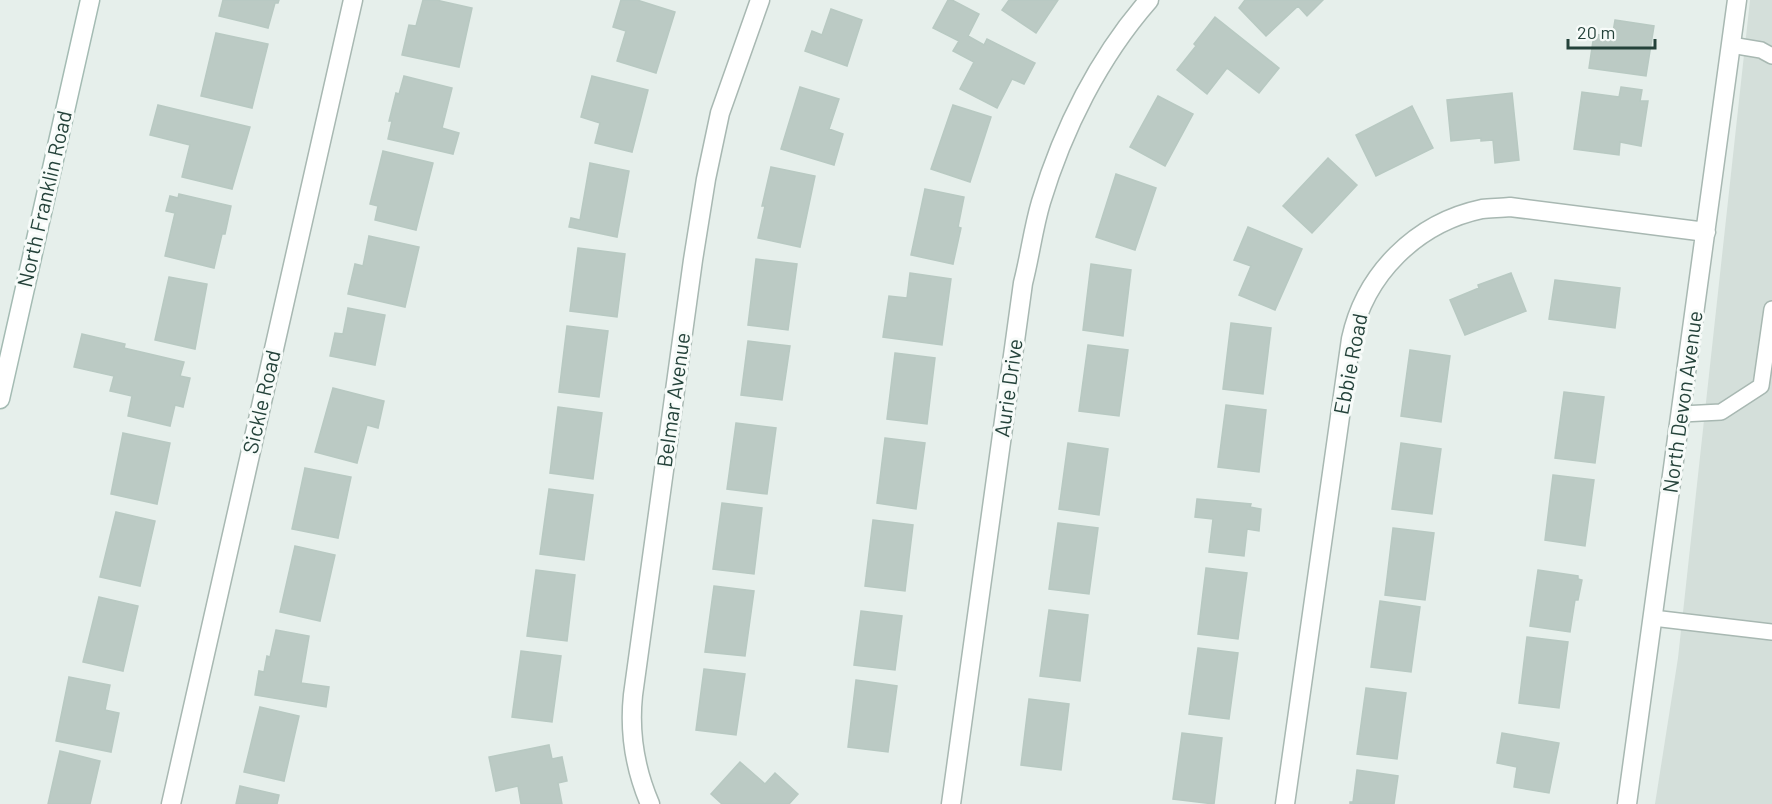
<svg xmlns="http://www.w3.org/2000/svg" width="1772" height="804" viewBox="0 0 1772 804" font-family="Barlow,sans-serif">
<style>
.built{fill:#d4dfda}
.building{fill:#bbcac4;stroke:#b8c9c2;stroke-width:1.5}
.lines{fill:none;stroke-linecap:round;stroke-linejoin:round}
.service-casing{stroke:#a8b8b2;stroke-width:18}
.minor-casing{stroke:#a8b8b2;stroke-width:21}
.secondary-casing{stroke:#a4bbb3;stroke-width:21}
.service{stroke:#fff;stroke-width:15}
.minor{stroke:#fff;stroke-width:18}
.secondary{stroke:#fff;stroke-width:18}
.labels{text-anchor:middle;stroke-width:6;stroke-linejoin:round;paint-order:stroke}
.street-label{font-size:21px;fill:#24423a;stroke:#f7fbf9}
</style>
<rect width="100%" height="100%" fill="#e6efeb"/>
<path class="built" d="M1750 0H1772V804H1655L1678 658Z"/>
<path class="building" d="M223 0H279L278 3H275L268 28 219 16Z
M423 0H436L472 8 459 67 402 55 409 25 416 26Z
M621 0H637L675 12 656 73 617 61 626 31 613 27Z
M948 0H952L979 14 968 36 984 45 987 39 1035 63 1024 84 1012 79 997 108 960 89 974 62 953 51 959 41 933 28Z
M1009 0H1058L1036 33 1002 10Z
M1245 0H1323L1307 16 1298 6 1266 36 1239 8Z
M831 9 862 20 847 66 805 51 812 31 822 35Z
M1215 17 1279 68 1259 93 1227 68 1207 94 1177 70 1196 46 1194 44Z
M1615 20 1654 26 1646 76 1589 68 1594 34 1607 36 1608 31 1613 32Z
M216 33 268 44 252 108 201 96Z
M404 76 452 88 442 128 459 133 453 154 388 139 392 121H389L396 93 399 94Z
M592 76 648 90 632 152 595 143 600 123 581 117Z
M800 87 839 99 829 129 843 134 834 165 781 149Z
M1621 87 1642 90 1640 101H1648L1641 146 1620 142 1619 155 1574 149 1582 92 1619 97Z
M1512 93 1519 160 1495 163 1493 140 1481 141V138L1451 141 1447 100Z
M1158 96 1193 114 1165 166 1130 147Z
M158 105 250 127 232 189 182 177 190 145 150 135Z
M953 105 991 117 970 182 931 169Z
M1412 106 1433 148 1376 176 1356 135Z
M383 151 433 163 416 230 375 220 378 206 370 204Z
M1328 158 1357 185 1312 233 1283 206Z
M590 163 629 171 617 237 569 227 571 218 580 220Z
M771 167 815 176 800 247 758 238 765 206H762Z
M1116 174 1156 188 1135 250 1096 237Z
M925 189 964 197 958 227 961 228 953 264 911 255Z
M179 194 231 206 225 234H222L214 268 165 256 175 213 166 211 170 196 178 198Z
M1248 227 1302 249 1275 310 1239 295 1251 266 1234 260Z
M369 236 419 247 405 307 348 294 355 264 363 266Z
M578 248 625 254 617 317 570 311Z
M756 259 797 264 788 330 748 325Z
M1091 264 1131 270 1123 336 1083 330Z
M910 273 951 279 942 345 883 337 889 296 907 298Z
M1511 273 1526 311 1465 335 1450 300 1479 288 1478 285Z
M169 277 207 284 195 349 155 340Z
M1555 280 1620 288 1615 328 1549 319Z
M348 308 385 315 375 365 330 356 335 333 343 334Z
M1231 323 1271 328 1263 394 1223 389Z
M567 326 608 331 599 397 559 392Z
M82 334 125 344 124 348 184 362 180 376 190 378 183 407 175 405 170 426 128 416 132 396 110 391 114 376 74 367Z
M748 341 790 346 782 400 741 395Z
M1088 345 1128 350 1119 416 1079 411Z
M1410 350 1450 356 1441 422 1401 416Z
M895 353 935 358 927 424 887 419Z
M333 388 384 401 378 428 367 425 357 463 315 452Z
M1564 392 1604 397 1595 463 1555 458Z
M1226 405 1266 410 1259 472 1218 467Z
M558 407 602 413 593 479 550 473Z
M736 423 776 428 767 494 727 489Z
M123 433 170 443 157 504 111 494Z
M885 438 925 443 916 509 877 503Z
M1068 443 1108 449 1099 515 1059 509Z
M1401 443 1441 449 1432 514 1392 509Z
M305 468 351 477 338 538 292 529Z
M1553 475 1594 480 1585 546 1545 540Z
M549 489 593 495 584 560 540 554Z
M1197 499 1251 504 1250 507 1261 509 1259 531 1247 529 1244 556 1209 552 1213 519 1195 517Z
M722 503 762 508 754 574 713 569Z
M116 512 155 521 140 586 100 577Z
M873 520 913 525 905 591 865 586Z
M1058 523 1098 528 1089 594 1049 589Z
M1393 528 1434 533 1425 600 1385 595Z
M295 546 335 555 320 621 280 612Z
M1206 568 1247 573 1238 639 1198 634Z
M536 570 575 575 567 641 527 636Z
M1538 570 1578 576V579L1582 580 1578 600H1575L1570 632 1530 626Z
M714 586 754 591 745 656 705 652Z
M99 597 138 606 123 671 83 662Z
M1380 601 1420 607 1411 672 1371 667Z
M1049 610 1088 615 1080 681 1040 676Z
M861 611 902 616 895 670 854 665Z
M276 630 309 636 301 683 329 687 326 707 255 695 259 671 264 672 267 656 270 657Z
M1527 637 1568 642 1559 708 1519 703Z
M1198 648 1238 653 1229 719 1189 714Z
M521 651 561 656 552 722 512 717Z
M704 669 745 674 736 735 696 730Z
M69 677 110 685 105 710 119 713 111 752 56 741Z
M856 680 897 686 888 752 848 747Z
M1366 688 1406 693 1397 759 1357 754Z
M1029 699 1069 704 1061 770 1021 765Z
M260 707 299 716 284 781 244 772Z
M1182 733 1222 738 1214 804 1173 799Z
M1502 733 1559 743 1549 793 1514 787 1517 767 1497 763Z
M549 745 552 759 562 757 567 781 558 783 562 804H521L518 786 496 791 489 757Z
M60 751 100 761 90 804H48Z
M740 762 765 784 775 773 798 794 789 804H722L711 794Z
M1357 770 1398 776 1394 804H1350V802H1353Z
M240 786 279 795 277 804H236Z"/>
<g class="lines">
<g class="service-casing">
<path id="service" d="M1731 45 1761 50 1772 56
M1682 414 1721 412 1761 386 1772 309
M1653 618 1772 632"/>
</g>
<g class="minor-casing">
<path id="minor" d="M171 804 353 0
M650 804C635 769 629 733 633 695L693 260 706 179 720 113 760 0
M951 804 1023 283C1030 256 1033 229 1041 202 1063 129 1099 57 1149 0
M1285 804 1351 339C1365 274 1416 223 1482 209 1491 208 1501 208 1510 207L1706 232
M1627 804 1737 0"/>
</g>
<g class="secondary-casing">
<path id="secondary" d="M0 399 90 0"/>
</g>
<use href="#service" class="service"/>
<use href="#minor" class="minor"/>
<use href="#secondary" class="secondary"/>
</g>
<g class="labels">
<g class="street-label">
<text transform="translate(45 199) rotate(-77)" y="7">North Franklin Road</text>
<text transform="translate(1351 364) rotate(-79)" y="7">Ebbie Road</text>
<text transform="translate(1009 388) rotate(-82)" y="7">Aurie Drive</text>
<text transform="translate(674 400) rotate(-82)" y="7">Belmar Avenue</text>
<text transform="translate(262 402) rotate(-77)" y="7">Sickle Road</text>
<text transform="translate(1683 402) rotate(-82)" y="7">North Devon Avenue</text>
</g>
</g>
<path d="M1568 39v9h87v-9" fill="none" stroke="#24423a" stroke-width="3"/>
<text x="1577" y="39" font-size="18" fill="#24423a" stroke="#f7fbf9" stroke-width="4.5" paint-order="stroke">20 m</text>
</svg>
